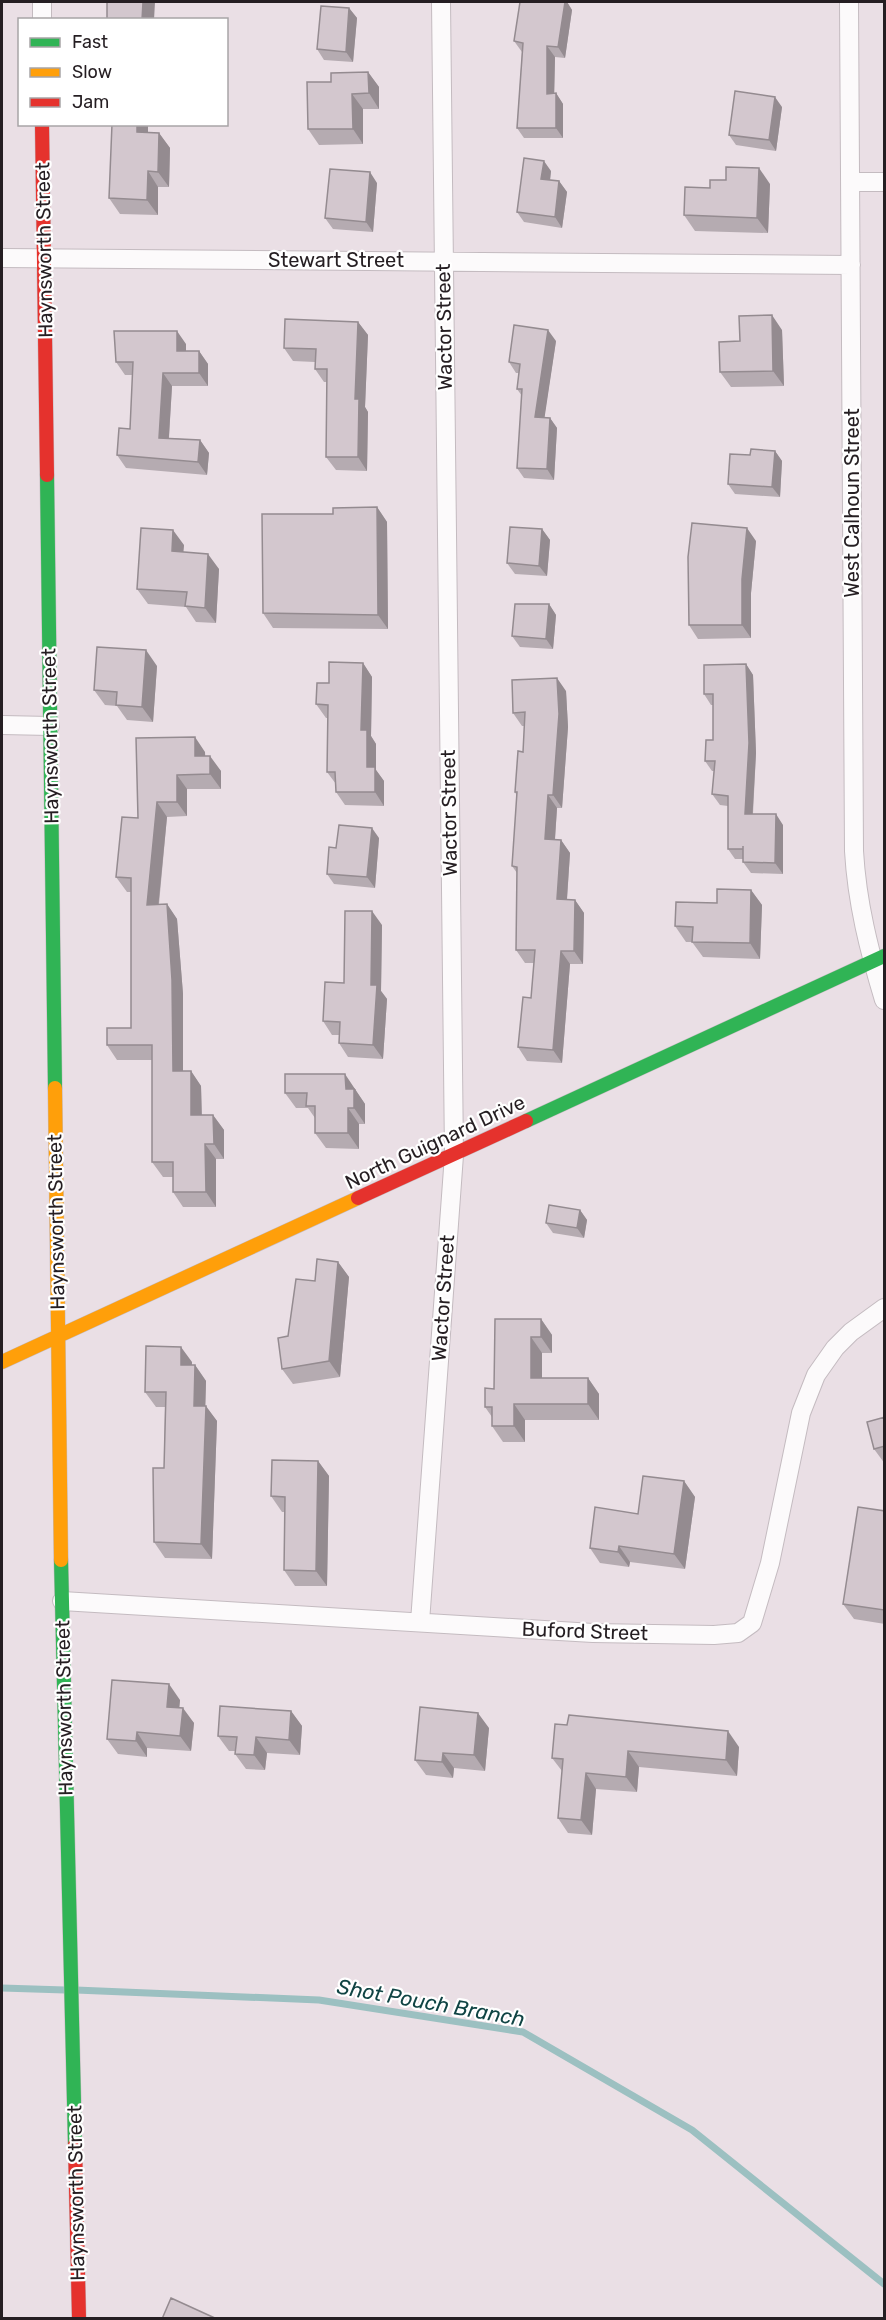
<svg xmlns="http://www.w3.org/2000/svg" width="886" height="2320" viewBox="0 0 886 2320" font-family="Rubik,sans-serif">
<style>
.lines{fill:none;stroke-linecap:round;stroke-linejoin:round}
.stream{stroke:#9cc0c1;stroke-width:7}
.street-casing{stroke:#c4bbc0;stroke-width:20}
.fast-casing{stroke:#c4bbc0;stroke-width:15}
.slow-casing{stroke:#c4bbc0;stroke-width:15}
.jam-casing{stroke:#c4bbc0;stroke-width:15}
.street{stroke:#fcfafb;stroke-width:18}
.fast{stroke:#30b455;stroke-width:14}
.slow{stroke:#ff9f0a;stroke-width:14}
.jam{stroke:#e5322d;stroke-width:14}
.wall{fill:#b5abb1}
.shaded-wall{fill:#948b90}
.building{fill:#d3c7ce;stroke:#948b90;stroke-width:1.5}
.labels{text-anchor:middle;stroke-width:4.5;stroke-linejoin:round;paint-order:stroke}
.street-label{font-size:20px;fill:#251e22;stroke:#fff}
.water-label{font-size:21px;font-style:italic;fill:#104444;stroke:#fff}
</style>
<rect width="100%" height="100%" fill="#eadfe5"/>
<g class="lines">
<path class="stream" d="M2 1988 65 1990
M76 1990 319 2000 523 2032 692 2130 884 2284"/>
<g class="street-casing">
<path id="street" d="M42 2V20
M849 2 854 851C857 903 869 950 884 1000
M850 182H884
M2 258 851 265
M2 725 50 726
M62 1601 593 1633 714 1635 738 1633 752 1623 770 1563 801 1413 816 1375 835 1348 851 1332 884 1308
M420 1622 454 1155 441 2"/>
</g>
<g class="fast-casing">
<path id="fast" d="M47 475 55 1088
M526 1121 884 956
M61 1560 75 2144"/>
</g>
<g class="slow-casing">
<path id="slow" d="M55 1088 61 1560
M2 1362 358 1198"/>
</g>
<g class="jam-casing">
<path id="jam" d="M42 124 47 475
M358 1198 526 1121
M75 2144 79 2318"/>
</g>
<use href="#street" class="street"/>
<use href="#fast" class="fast"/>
<use href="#slow" class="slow"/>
<use href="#jam" class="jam"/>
</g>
<path class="wall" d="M520 2H567L572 10 565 58 555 57 554 93H556L563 104V138H524L517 128 522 52 514 41Z
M349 8 357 18 353 62 324 60 317 49Z
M368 72 379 87V109H363V144L319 145 308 129 331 82Z
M782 107 776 151 736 145 729 135Z
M148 124V133H159L170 148 169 187H158V215L120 214 109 198Z
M551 171 550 180 559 181 567 192 562 228 524 222 517 212Z
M377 183 373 232 333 229 325 218Z
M770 184 768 233 695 231 684 215 710 188Z
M358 322 368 335 365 407 368 412 367 471 336 470 326 457 327 382H324L315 369V362L293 361 284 348Z
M782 330 784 386 731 387 720 372Z
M556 341 544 418H550L557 428 554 480 524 478 517 468 522 396 517 389 519 373H516L509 362Z
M186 344V351H199L208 364V386H172L169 438 200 440 209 453 207 475 126 468 117 455 130 429 133 375H125L116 362Z
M775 451 782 461 780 497 735 494 728 484Z
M377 507 387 522 388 629 273 628 263 613 333 514Z
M542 529 550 540 547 576 515 574 507 563Z
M756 541 751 593V638L698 639 689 625Z
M184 545 183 552 219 569 216 623 196 622 186 607 148 604 137 589Z
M549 604 556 615 553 649 520 647 512 636Z
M363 663 372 677 371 736 376 744V770L384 781V806L345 805 336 792V784L327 772 328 718H326L316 704 329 683Z
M746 664 753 675 756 753 753 814 783 825V874L751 873 743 862V859H735L728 849V806L720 805 712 794 714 771H712L705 761 713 740V705H711L704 694Z
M157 666 153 722 127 720 117 706 105 705 94 690Z
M566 691 568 727 562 808H557L555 840H561L570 853 567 900H575L584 913 583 964H570L562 1063 527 1061 518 1047 531 998 534 963H525L516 950 517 873 512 866 517 796 515 792 523 752 525 726H522L513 713Z
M136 738 205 752V756L221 771V789H187V816L167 817 159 904H167L177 919 183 994V1071H191L201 1086 202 1115H213L224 1130V1159H216V1207H183L173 1192V1177H163L152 1162V1060H117L107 1045 131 1028V892H127L116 877 138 818Z
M379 838 375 888 334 884 327 874 336 848Z
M751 890 762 905 760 959 703 957 692 942H686L675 926Z
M382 925 381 991 387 999 383 1059 348 1057 339 1043V1035H332L323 1021 344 983Z
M356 1089V1091L365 1104V1124H359V1149L326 1148 315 1133V1118L308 1108H296L285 1093Z
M580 1210 587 1220 584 1238 553 1233 546 1223Z
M338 1262 349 1277 340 1377 293 1384 282 1369 288 1336 315 1281Z
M541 1319 552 1335V1353H542V1378H588L599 1394V1420H525V1442H503L492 1426V1417L485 1407 494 1389Z
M192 1362V1365H195L206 1381 205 1406 217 1421 212 1559 165 1558 154 1542 164 1468 165 1407H156L145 1392Z
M885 1417V1464L874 1449Z
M318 1461 329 1476 327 1586H295L284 1570 285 1512H282L271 1496Z
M684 1481 695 1497 685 1569 630 1562 629 1567 600 1563 590 1548Z
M885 1511V1624L854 1619 843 1604Z
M180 1700 179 1708 194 1723 191 1751 147 1748V1757L118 1754 107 1739Z
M291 1711 302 1726 300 1755 267 1753 265 1770 246 1769 235 1754 236 1751H229L218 1736Z
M555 1724 739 1747 737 1776 639 1767 637 1792 596 1789 592 1835 568 1833 558 1818 562 1771 552 1758Z
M489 1728 485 1771 454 1768 453 1778 426 1775 415 1760Z"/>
<path class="shaded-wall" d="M143 2H155L154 20H142Z
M565 2H567L572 10 565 58 558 47Z
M349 8 357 18 353 62 346 52Z
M547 46 555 57 554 104 547 94Z
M368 72 379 87V109L369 93Z
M556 93 563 104V138L556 128Z
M352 94 363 109V144L353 129Z
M775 97 782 107 776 151 769 140Z
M137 124H148V148L137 132Z
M159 133 170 148 169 187 158 172Z
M544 161 551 171 549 189 541 179Z
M759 168 770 184 768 233 757 218Z
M148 171 158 187V215L147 200Z
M370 172 377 183 373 232 366 222Z
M559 181 567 192 562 228 555 217Z
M772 315 782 330 784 386 773 371Z
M358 322 368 335 365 407 368 412 367 471 358 457 355 399Z
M548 330 556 341 543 428 535 417Z
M177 331 186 344V364L177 351Z
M199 351 208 364V386L199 373Z
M163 373 172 386 168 451 159 438Z
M550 418 557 428 554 480 547 469Z
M200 440 209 453 207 475 198 462Z
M775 451 782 461 780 497 772 487Z
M377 507 387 522 388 629 378 615Z
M747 528 756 541 751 593V638L742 625V579Z
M542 529 550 540 547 576 539 566Z
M173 530 184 545 182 567 172 551Z
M208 554 219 569 216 623 205 608Z
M549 604 556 615 553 649 546 639Z
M146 650 157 666 153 722 142 707Z
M363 663 372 677 371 736 376 744V770L384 781V806L375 792 367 767 361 730Z
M746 664 753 675 756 753 752 824 745 814Z
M557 678 566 691 568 727 562 808 553 795Z
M195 737 205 752 206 771 195 756Z
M210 756 221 771V789L210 774Z
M177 775 187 789V816L177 802Z
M548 795 557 808 554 852 545 839Z
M157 802 167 817 157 919 147 905Z
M776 814 783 825V874L775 863Z
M372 828 379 838 375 888 367 877Z
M561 840 570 853 566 912 557 899Z
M751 890 762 905 760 959 750 943Z
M575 900 584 913 583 964 574 951Z
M167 904 177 919 183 994V1086L173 1071Z
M372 911 382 925 381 991 387 999 383 1059 373 1045 371 985Z
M561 951 570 964 562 1063 553 1050Z
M191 1071 201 1086 202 1130 191 1115Z
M345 1074 365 1104V1124L354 1108 346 1089Z
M348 1108 359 1124V1149L348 1133Z
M213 1115 224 1130V1159L214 1144Z
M205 1144 216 1159V1207L206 1192Z
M580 1210 587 1220 584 1238 577 1228Z
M338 1262 349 1277 340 1377 329 1361Z
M541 1319 552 1335V1353L541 1337Z
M531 1337 542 1353V1394L531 1378Z
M181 1347 192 1362 191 1380 181 1365Z
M195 1365 206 1381 205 1421 194 1406Z
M588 1378 599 1394V1420L588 1404Z
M514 1404 525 1420V1442L514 1426Z
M206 1406 217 1421 212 1559 201 1544Z
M318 1461 329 1476 327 1586 316 1571Z
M684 1481 695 1497 685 1569 674 1554Z
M619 1546 630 1562 629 1567 618 1552Z
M169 1684 180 1700 178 1722 167 1707Z
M183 1708 194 1723 191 1751 180 1736Z
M291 1711 302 1726 300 1755 289 1740Z
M478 1713 489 1728 485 1771 474 1755Z
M728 1731 739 1747 737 1776 726 1760Z
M137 1732 147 1748V1757L136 1741Z
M256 1737 267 1753 265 1770 254 1755Z
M628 1751 639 1767 637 1792 626 1777Z
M443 1753 454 1768 453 1778 442 1762Z
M586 1773 596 1789 592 1835 581 1820Z"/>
<path class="building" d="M107 2H143L142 20H107Z
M520 2H565L558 47 547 46V94L556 93V128H517L523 43 514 41Z
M321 6 349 8 346 52 317 49Z
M368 72 369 93 352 94 353 129H308L307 82H331V73Z
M735 91 775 97 769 140 729 135Z
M112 124H137V132L159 133 158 172 148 171 147 200 109 198Z
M524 158 544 161 541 179 559 181 555 217 517 212Z
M726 167 759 168 757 218 684 215 685 187 710 188V180H726Z
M330 169 370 172 366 222 325 218Z
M772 315 773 371 720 372 719 342 740 341 739 316Z
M285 319 358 322 355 399H359L358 457H326L327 369H315L316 349 284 348Z
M514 325 548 330 535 417 550 418 547 469 517 468 522 389H517L520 364 509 362Z
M114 331H177V351H199V373H163L159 438 200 440 198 462 117 455 119 428 130 429 133 362H116Z
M751 449 775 451 772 487 728 484 730 454 750 455Z
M377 507 378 615 263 613 262 514H333V508Z
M692 523 747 528 742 579V625H689L688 557Z
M510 527 542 529 539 566 507 563Z
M141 528 173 530 172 551 208 554 205 608 185 606 187 592 137 589Z
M515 604H549L546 639 512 636Z
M97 647 146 650 142 707 116 705 117 692 94 690Z
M329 662 363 663 361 730H367V767H375V792H336L335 772H327L328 705 316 704 317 683H329Z
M746 664 749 743 745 814H776L775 863 743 862V846V849H728V796L712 794 715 761H705L706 740H713V694H704V665Z
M557 678 559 714 553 795H548L545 839 561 840 557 899 575 900 574 951H561L553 1050 518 1047 523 997 531 998 535 950H516L517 867 512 866 517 792H515L518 751 523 752 525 712 513 713 512 680Z
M195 737V756H210V774L177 775V802H157L147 905 167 904 172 980 173 1071H191V1115H213L214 1144H205L206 1192H173V1162H152V1045H107V1028H131V878L116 877 122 817 138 818 136 738Z
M339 825 372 828 367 877 327 874 329 847 336 848Z
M717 889 751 890 750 943 692 942 693 927 675 926 676 902 717 903Z
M345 911H372L371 985H377L373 1045 339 1043 340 1022 323 1021 325 982 344 983Z
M285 1074H345L346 1089H354V1108H348V1133H315V1106H306L307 1093H285Z
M549 1205 580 1210 577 1228 546 1223Z
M317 1259 338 1262 329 1361 282 1369 278 1338 288 1336 296 1279 315 1281Z
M495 1319H541V1337H531V1378H588V1404H514V1426H492V1407H485V1388L494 1389Z
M146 1346 181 1347V1365H195L194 1406H206L201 1544 154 1542 153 1468H164L166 1392H145Z
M885 1417V1446L874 1449 867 1422Z
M272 1460 318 1461 316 1571 284 1570 285 1497 271 1496Z
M643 1476 684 1481 674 1554 619 1546 618 1552 590 1548 595 1507 638 1514Z
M858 1507 885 1511 884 1610 843 1604Z
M112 1680 169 1684 167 1707 183 1708 180 1736 137 1732 136 1741 107 1739Z
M220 1706 291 1711 289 1740 256 1737 254 1755 235 1754 237 1737 218 1736Z
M420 1707 478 1713 474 1755 443 1753 442 1762 415 1760Z
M569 1715 728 1731 726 1760 628 1751 626 1777 586 1773 581 1820 558 1818 563 1759 552 1758 555 1724 567 1725Z
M171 2298 217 2319H162Z"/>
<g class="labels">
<g class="street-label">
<text transform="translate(44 250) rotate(-91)" y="7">Haynsworth Street</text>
<text x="336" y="267">Stewart Street</text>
<text transform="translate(444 327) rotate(-91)" y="7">Wactor Street</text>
<text transform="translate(852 503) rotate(-90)" y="7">West Calhoun Street</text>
<text transform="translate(50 736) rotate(-91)" y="7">Haynsworth Street</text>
<text transform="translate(449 813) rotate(-91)" y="7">Wactor Street</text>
<text transform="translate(435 1142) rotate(-25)" y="7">North Guignard Drive</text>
<text transform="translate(56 1222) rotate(-91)" y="7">Haynsworth Street</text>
<text transform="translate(443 1298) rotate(-86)" y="7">Wactor Street</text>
<text transform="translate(585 1631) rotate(2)" y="7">Buford Street</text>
<text transform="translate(64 1708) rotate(-91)" y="7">Haynsworth Street</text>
<text transform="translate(76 2193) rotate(-91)" y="7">Haynsworth Street</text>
</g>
<g class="water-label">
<text transform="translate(431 2003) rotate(10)" y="7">Shot Pouch Branch</text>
</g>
</g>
<rect width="886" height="2320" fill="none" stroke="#251e22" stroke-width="6"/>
<rect x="18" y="18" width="210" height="108" fill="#ffffff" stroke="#a8a5a7" stroke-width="1.5"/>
<rect x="30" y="38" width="30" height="9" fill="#30b455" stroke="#a8a5a7" stroke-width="1.5"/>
<text x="72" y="48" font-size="18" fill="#251e22">Fast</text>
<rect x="30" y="68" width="30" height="9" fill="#ff9f0a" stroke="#a8a5a7" stroke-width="1.5"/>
<text x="72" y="78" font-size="18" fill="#251e22">Slow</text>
<rect x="30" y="98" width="30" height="9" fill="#e5322d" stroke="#a8a5a7" stroke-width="1.5"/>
<text x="72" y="108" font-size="18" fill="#251e22">Jam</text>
</svg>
